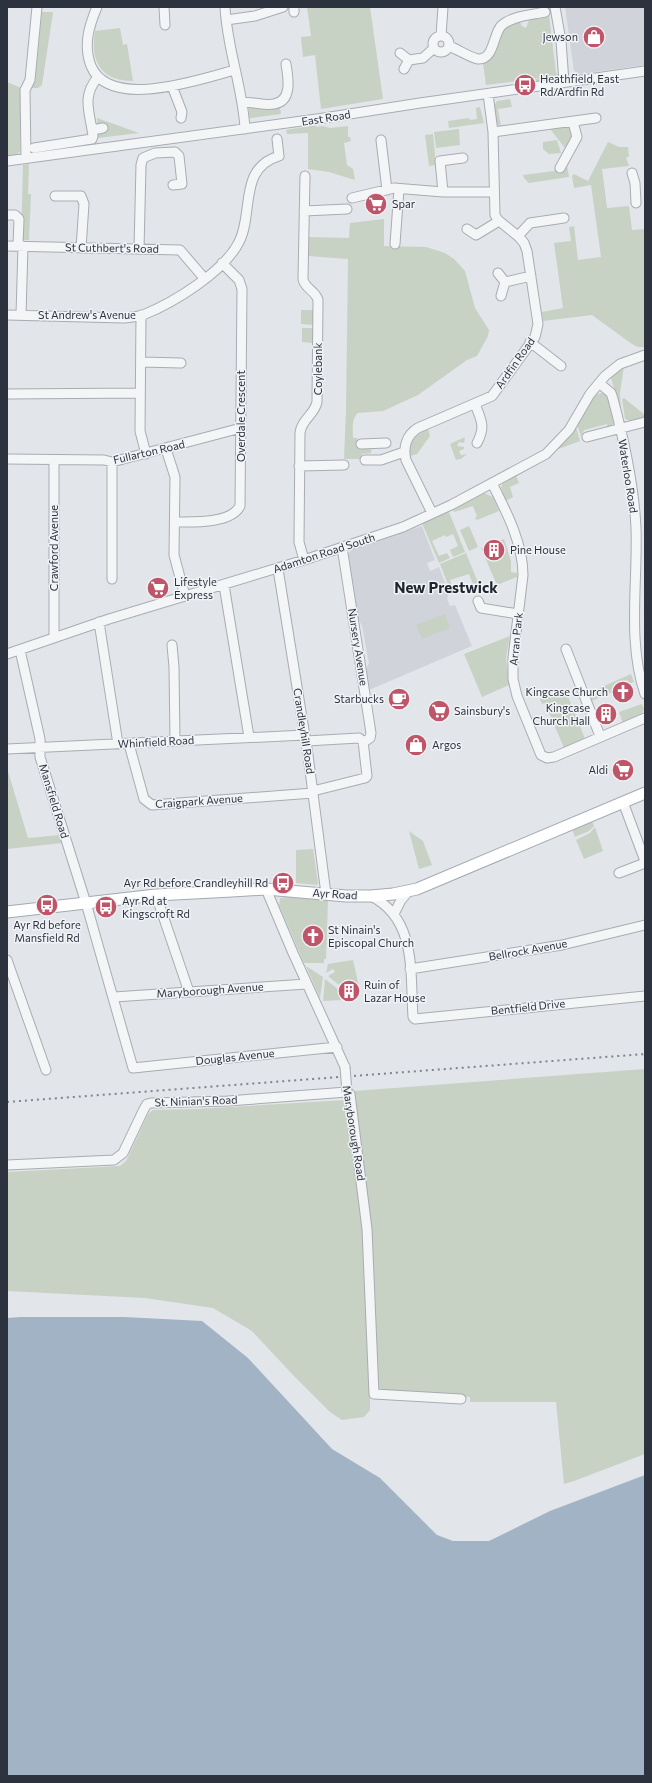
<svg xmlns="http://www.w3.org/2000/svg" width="652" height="1783" viewBox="0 0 652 1783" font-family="Commissioner,sans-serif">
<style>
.built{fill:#d0d4da}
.green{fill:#c8d2c4}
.water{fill:#a1b3c5}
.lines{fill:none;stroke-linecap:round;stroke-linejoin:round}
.minor-casing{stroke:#a8acb3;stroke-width:11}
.major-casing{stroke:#a2aab3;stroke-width:13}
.minor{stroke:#f4f5f7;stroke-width:9}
.major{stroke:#fff;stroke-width:11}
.rail{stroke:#7d8590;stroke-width:2;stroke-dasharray:2 4;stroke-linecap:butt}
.minor-bridge-casing{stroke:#a8acb3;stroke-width:11;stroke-linecap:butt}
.minor-bridge{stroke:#f4f5f7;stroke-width:9}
.labels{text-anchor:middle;stroke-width:3;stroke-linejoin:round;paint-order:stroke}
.poi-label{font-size:11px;fill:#2c333f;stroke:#f1f3f6;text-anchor:start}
.street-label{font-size:11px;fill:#2c333f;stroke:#f1f3f6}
.district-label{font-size:15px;font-weight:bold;fill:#1e2430;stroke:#f1f3f6}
</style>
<rect width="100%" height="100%" fill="#e2e5e9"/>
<path class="built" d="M565 7H645V65L580 74 574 71Z
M422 526 435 560 427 563 430 571 439 567 449 593 447 599 450 606 455 605 472 646 369 690 366 669 369 663 362 626 358 618 348 555 351 550Z"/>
<path class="green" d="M307 7H370L383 99 321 109 315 55 303 57 301 37 311 36Z
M42 12H53L42 85 38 88H31L35 82Z
M549 15 556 73 559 75 557 80 531 83V81L540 78 486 85 483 64 490 60 502 29 519 20 522 26 526 28 529 20Z
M120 28 123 45 127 44 133 81C100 81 90 60 95 31Z
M7 82 21 88 20 152 15 156 7 157Z
M510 99 512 107 498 109 501 127 496 123 494 106 497 101Z
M249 107H263L264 110 280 107 281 114 251 118H249Z
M480 107 484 123 449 128 448 121 469 118 470 120 477 119 476 108Z
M97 118 139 133 98 138Z
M569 124 572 135 565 148 550 129Z
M316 125V127L323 126 330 128 348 126V137H350L351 141 344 143 347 165 353 169 355 180 329 172 308 169V133L287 134 286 130Z
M459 129 460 145 436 148 434 132Z
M433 134 436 165 429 166 425 135Z
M557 140 561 153 549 154 543 149V142Z
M608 142 619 147H628L629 157H626L629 166 602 169 607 208 629 206 632 230 645 229V347H638L632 344 592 315 543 321 542 312 563 308 554 243 571 241 569 227 574 226 578 260 601 257 591 185 574 188 572 176 574 174 588 181Z
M571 156 567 165 569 177 529 183 524 178 523 175 554 171 556 167 561 170Z
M29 164 28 194H31L29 240H21L23 165Z
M384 219V246L426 247 445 253 454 259 465 271 475 308 489 330 488 336 477 356 467 360 418 395 383 411 358 413C351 419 353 429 353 438H357L358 446H372L371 453 362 454 361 459H344L346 410 348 259 308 256 309 237 349 238 350 223Z
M301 310H314V325L301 324Z
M302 328H313V343L302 342Z
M624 366 620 393 621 412 611 378 612 375Z
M602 393 608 395 614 423 608 428 607 424 584 430 581 436 577 425 594 395Z
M624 398 645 415V418L631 421 625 419 622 399Z
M576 427 580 441 556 450Z
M428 429 430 436 417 454 410 456C405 442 417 434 428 429Z
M465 437 464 443 459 442 457 446 464 447V449L459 451 461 455 467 454 461 459 456 460 450 444Z
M516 475 519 483 510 487 513 497 505 501 501 487 503 483Z
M484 493 493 497 499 511 477 520 475 518 477 516 473 506 454 512 453 509Z
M449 512 465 552 453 557 450 550 458 546 453 534 446 537 445 535 432 541 439 556 447 553 450 558 439 563 422 523Z
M469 526 478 547 469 551 460 530Z
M504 539 511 561V572L517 573V577L497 585 481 548Z
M466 553 479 585 474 587 469 574 450 580 452 586 449 587 440 564Z
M445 614 450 628 422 639 416 625Z
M510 636 506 658 509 685 482 697 464 654Z
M631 674 634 682 629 684 627 680 618 683 620 689 589 702 586 694Z
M565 689 585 739 564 748 545 703 542 704 540 699Z
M642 704 644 709 641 716 623 724 619 712Z
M7 768 28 838 60 835 62 843 7 849Z
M592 821 594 826 589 831 575 837 572 829Z
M595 827 603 851 584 859 576 840 590 833Z
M409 831 423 841 432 865 419 869Z
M313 849 318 883 317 885 296 883V850Z
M289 897 328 901 326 959H324V963H304L279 905 280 898Z
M353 960 360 991 356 984 352 983 344 989 328 976 335 972 333 969 326 973 328 964Z
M306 966 323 977 320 998Z
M325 979 348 997 342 1000 323 1001Z
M645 1069V1454L574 1481 564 1484 556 1402H470V1397L370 1394V1410L364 1417 342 1420 330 1412 294 1376 252 1331 213 1308 145 1298 7 1291V1172L120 1166 126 1161 148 1114 153 1110 197 1109 346 1100 354 1099V1091Z"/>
<path class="water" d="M21 1317H124L202 1321 248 1358 332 1449 380 1478 437 1535 453 1541H489L550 1511 645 1475V1776H7V1318Z"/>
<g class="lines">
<g class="minor-casing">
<path id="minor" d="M97 7C89 26 83 45 91 66 110 111 201 79 235 70
M164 7 165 25
M225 7C227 49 243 88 245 129
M294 7V12
M555 7 561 41 564 82
M226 20 255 16 283 7
M441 36 443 7
M433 44a8 8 0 1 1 16 0a8 8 0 1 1-16 0Z
M449 46C457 49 471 58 478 59 494 60 493 35 501 26 511 16 532 15 545 12
M400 53 409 60 404 69
M409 60 423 58 434 48
M172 86 182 112 181 118
M242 103C253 101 263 106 274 104 293 101 288 77 286 64
M92 130 103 128
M493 132 596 118
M381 140 387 190
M34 148 92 139 93 136C90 112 81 97 98 77
M26 158 25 90 30 80 37 7
M7 161 324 118 420 103 645 71
M560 168 577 137 573 122
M632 173 635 183 636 203
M443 192 440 161 463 158
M55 196H81L84 204 81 248
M352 198 394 188 443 192H493
M304 211 347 209
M7 215H15L19 219 18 246
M467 229 476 235 499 221
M518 236 530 223 564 218
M395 244 399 189
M7 246 180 250 204 278
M139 249 141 165 143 158 155 153 175 152 179 156 182 184 173 185
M498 273 505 282
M501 296 505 282 531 276
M7 315 124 318C130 317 137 317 143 315 173 303 224 272 239 242 254 213 238 168 279 156L277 139
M21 315 23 246
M141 315 140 431 146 454
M530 342 561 366
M142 362 181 363
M599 383 611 393 613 399C624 440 634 485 636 528 638 582 627 642 645 694
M7 394 139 393
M475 404C481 420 486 426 477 443
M587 437 645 422
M361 444 386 443
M166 449 175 477 174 555 185 596
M7 459 104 460 112 462 241 428
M365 460H381L404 452
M299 466 344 465
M492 483C506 511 523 543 523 575L513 658V679L517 696 541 755 547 758 554 757 645 718
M432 513 406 460C403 448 406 435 418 428L492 396 535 337 538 324 527 251 524 243 519 237 498 220 495 215 493 132 488 94
M175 522C192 522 231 524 240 506L242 289 239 280 222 263
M342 547 371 733 370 738 364 742
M304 560 299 542 300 433C301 420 315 414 317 402L318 300C316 291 304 288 303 279L305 176
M278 569 308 755 326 894
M112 579V462
M224 585 249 737
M478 601 481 608 518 614
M99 622 118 744
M54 637V460
M172 645 174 667 175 741
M566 649 600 736
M20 650 40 739V757L86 903 133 1068 337 1047
M7 654 109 619 304 560 403 527 451 505 546 454 569 430 590 394 605 376 620 364 645 355
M306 741 359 738 363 741 367 776 365 778 313 791
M129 744 144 799 152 805 313 793
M7 749 305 735
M623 802 645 861
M619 873 645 863
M266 889 293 953 345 1067
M156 895 189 992
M371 896C417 919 410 973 413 1017L415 1019 645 996
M394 914 401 900 408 892
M7 960 46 1070
M410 969 562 945 645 925
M114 997 307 984
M7 1165 114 1160 123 1153 144 1109 147 1104 151 1103 228 1101 347 1092 350 1094 367 1229 374 1394 461 1399"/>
</g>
<g class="major-casing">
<path id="major" d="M7 912 156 895 232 891 266 889 346 896H371L393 894 417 889 645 793"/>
</g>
<use href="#minor" class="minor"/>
<use href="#major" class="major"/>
<path class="rail" d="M7 1102 645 1054"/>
<g class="minor-bridge-casing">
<path id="minor-bridge" d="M345 1067 347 1092"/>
</g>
<use href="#minor-bridge" class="minor-bridge"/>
</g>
<defs>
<g id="shop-disc" transform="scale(1.15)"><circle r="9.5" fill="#bf5568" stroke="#f1f3f6"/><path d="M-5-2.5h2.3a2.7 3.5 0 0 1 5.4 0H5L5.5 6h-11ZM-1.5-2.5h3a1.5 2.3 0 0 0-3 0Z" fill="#fff"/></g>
<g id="bus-disc" transform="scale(1.15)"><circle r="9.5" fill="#bf5568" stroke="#f1f3f6"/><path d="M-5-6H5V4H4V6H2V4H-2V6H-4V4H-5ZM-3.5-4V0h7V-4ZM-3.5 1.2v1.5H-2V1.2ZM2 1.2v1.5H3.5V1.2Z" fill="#fff"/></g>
<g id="supermarket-disc" transform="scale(1.15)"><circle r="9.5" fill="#bf5568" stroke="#f1f3f6"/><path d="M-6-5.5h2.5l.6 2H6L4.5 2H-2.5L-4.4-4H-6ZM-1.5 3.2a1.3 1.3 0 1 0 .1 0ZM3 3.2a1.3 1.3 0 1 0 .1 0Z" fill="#fff"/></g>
<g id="building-disc" transform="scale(1.15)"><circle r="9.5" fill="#bf5568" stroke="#f1f3f6"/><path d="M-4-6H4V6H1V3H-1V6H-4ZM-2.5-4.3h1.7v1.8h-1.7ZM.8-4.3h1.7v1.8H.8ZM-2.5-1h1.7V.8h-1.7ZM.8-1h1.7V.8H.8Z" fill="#fff"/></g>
<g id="church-disc" transform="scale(1.15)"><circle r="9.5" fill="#bf5568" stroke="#f1f3f6"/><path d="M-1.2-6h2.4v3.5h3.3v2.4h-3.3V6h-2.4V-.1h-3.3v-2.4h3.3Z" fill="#fff"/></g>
<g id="cafe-disc" transform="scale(1.15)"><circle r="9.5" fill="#bf5568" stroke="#f1f3f6"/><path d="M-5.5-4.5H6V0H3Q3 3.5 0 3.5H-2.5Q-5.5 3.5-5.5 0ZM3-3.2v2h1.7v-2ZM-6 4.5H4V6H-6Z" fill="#fff"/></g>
</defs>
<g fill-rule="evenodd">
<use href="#shop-disc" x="594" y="37"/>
<use href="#bus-disc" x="525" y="85"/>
<use href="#supermarket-disc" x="376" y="204"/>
<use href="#building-disc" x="494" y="550"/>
<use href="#supermarket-disc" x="158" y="588"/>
<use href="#church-disc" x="623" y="692"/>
<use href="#cafe-disc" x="399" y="699"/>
<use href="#supermarket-disc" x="439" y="711"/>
<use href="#building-disc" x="606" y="714"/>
<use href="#shop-disc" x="416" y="745"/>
<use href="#supermarket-disc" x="623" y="770"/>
<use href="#bus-disc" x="283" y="883"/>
<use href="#bus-disc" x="47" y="905"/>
<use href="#bus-disc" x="106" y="907"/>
<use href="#church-disc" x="313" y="936"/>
<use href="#building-disc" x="349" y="991"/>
</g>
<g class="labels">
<g class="poi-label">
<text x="578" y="41" text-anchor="end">Jewson</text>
<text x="540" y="83">Heathfield, East<tspan x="540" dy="13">Rd/Ardfin Rd</tspan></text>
<text x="392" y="208">Spar</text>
<text x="510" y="554">Pine House</text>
<text x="174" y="586">Lifestyle<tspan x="174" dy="13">Express</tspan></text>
<text x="608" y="696" text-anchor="end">Kingcase Church</text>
<text x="384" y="703" text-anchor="end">Starbucks</text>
<text x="590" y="712" text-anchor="end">Kingcase<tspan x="590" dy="13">Church Hall</tspan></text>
<text x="454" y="715">Sainsbury's</text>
<text x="432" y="749">Argos</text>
<text x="608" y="774" text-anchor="end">Aldi</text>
<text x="268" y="887" text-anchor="end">Ayr Rd before Crandleyhill Rd</text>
<text x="122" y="905">Ayr Rd at<tspan x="122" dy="13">Kingscroft Rd</tspan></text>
<text x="47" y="929" text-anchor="middle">Ayr Rd before<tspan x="47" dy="13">Mansfield Rd</tspan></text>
<text x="328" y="934">St Ninain's<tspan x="328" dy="13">Episcopal Church</tspan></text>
<text x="364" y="989">Ruin of<tspan x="364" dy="13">Lazar House</tspan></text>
</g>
<g class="street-label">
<text transform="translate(326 118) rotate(-9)" y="4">East Road</text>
<text transform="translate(112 248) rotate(1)" y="4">St Cuthbert's Road</text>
<text x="87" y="319">St Andrew's Avenue</text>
<text transform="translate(515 363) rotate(-55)" y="4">Ardfin Road</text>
<text transform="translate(318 369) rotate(-90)" y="4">Coylebank</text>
<text transform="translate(241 416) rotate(-90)" y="4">Overdale Crescent</text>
<text transform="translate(149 452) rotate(-13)" y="4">Fullarton Road</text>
<text transform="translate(628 476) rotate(81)" y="4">Waterloo Road</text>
<text transform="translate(54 548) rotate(-90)" y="4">Crawford Avenue</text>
<text transform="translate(324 553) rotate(-18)" y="4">Adamton Road South</text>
<text transform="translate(516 639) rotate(-84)" y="4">Arran Park</text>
<text transform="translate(358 647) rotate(81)" y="4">Nursery Avenue</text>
<text transform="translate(304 731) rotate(81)" y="4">Crandleyhill Road</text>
<text transform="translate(156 742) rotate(-3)" y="4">Whinfield Road</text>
<text transform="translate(54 801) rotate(73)" y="4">Mansfield Road</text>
<text transform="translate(199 801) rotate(-4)" y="4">Craigpark Avenue</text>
<text transform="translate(335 894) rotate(4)" y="4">Ayr Road</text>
<text transform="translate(528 950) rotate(-10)" y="4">Bellrock Avenue</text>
<text transform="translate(210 990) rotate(-4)" y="4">Maryborough Avenue</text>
<text transform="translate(528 1007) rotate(-6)" y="4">Bentfield Drive</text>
<text transform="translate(235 1057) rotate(-6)" y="4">Douglas Avenue</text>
<text transform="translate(196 1101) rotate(-2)" y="4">St. Ninian's Road</text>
<text transform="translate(354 1133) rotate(81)" y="4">Maryborough Road</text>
</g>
<g class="district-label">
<text x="446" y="593">New Prestwick</text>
</g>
</g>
<rect width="652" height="1783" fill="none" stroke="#2c333f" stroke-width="16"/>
</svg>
